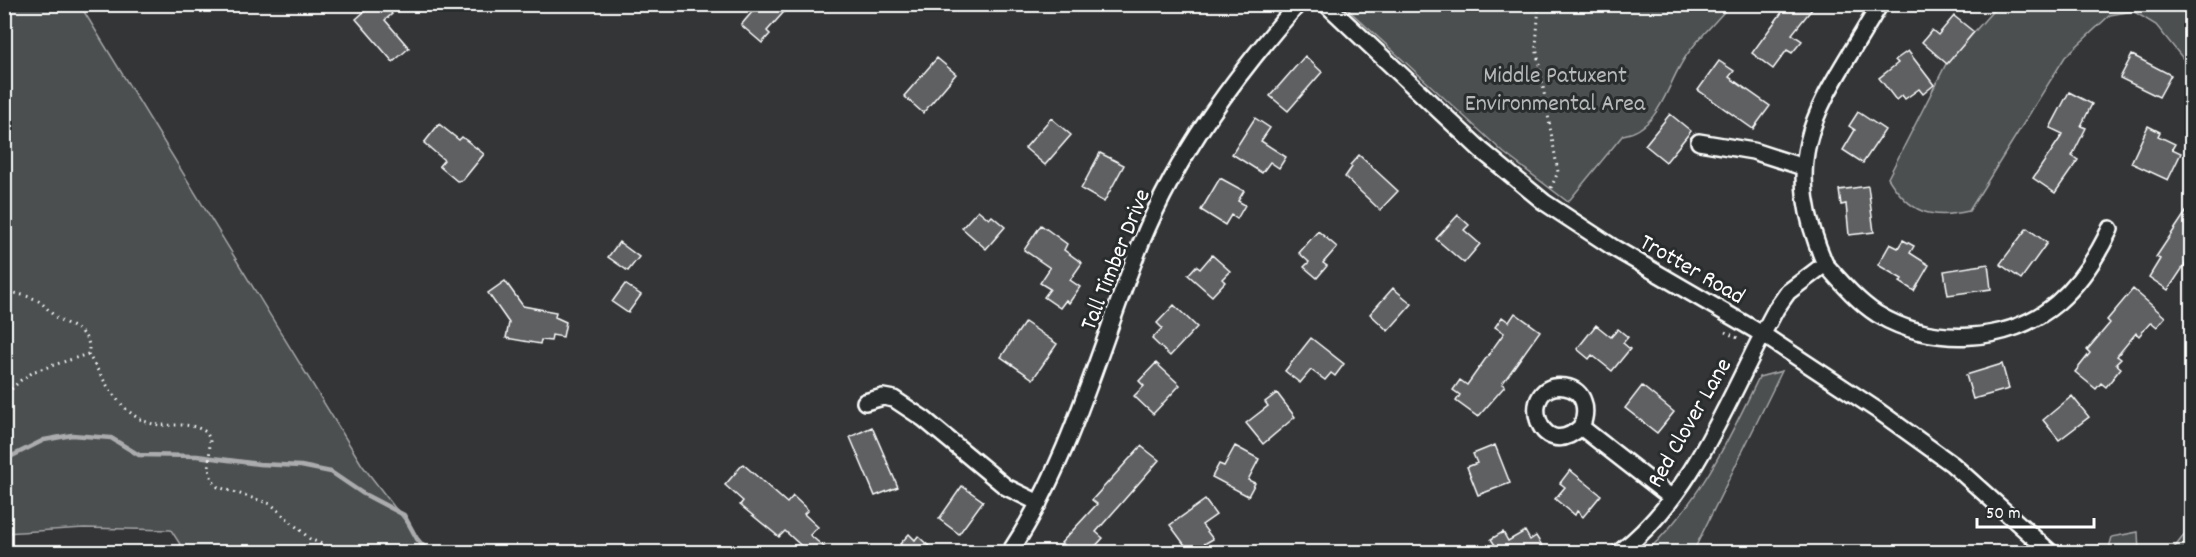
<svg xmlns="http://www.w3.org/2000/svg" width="2196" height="557" viewBox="0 0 2196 557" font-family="Dekko,sans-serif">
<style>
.green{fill:#4c4f50;stroke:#a6a7a8;stroke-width:1.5}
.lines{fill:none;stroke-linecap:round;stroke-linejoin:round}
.stream{stroke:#abacad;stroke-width:4.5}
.building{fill:#5f6162;stroke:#fff;stroke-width:1.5}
.minor-casing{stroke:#fff;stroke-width:20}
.path{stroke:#fff;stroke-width:3;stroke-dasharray:1.5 4.5;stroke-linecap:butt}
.minor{stroke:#2a2d2e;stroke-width:15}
.labels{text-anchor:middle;stroke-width:6;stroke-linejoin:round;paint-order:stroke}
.park-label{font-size:24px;fill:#b7b9b9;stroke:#2a2d2e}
.street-label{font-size:24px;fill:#fff;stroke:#2a2d2e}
</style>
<rect width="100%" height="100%" fill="#333536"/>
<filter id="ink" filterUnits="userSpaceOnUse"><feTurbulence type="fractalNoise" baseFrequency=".0167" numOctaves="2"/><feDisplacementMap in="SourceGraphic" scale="12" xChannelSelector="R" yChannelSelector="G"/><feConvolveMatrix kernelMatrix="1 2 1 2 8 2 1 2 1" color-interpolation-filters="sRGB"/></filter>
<g filter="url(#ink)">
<path class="green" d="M5 4 80 5 362 465 429 552H185L171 530 84 528 5 533Z
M1343 5H1730C1714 24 1692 44 1680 66 1666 90 1657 130 1623 135L1568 202 1504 153Z
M1998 5H2191V111L2185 61 2156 25 2133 11 2110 15 2065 57 1969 211C1930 220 1910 213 1888 178L1946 64Z
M1782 371 1693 552H1646C1699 503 1728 441 1759 377Z
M2191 526V552H2171Z
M2138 532 2139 552H2108L2112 537Z"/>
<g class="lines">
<path class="stream" d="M4 460 44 440 72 435 111 438 139 455 197 456 259 464 301 466 331 472 362 493 404 515 417 539 429 552"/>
</g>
<path class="building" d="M373 4H385L392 14 385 20 409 48 393 62 356 19Z
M759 4H791L767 31 770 34 762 43 741 25Z
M1788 4H1816L1792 34 1802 41 1792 53 1787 50 1773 69 1752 53Z
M1954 16 1974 32 1947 64 1922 42 1932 30 1938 35Z
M1908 51 1934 85 1923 94 1919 89 1905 99 1902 95 1896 100 1879 78 1898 63 1895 60Z
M2132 55 2171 75 2159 97 2120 78Z
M1305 56 1322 72 1288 111 1270 96Z
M937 58 956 74 923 113 904 96Z
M1719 61 1734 71 1729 77 1770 106 1753 129 1698 90Z
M2069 92 2092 104 2081 126 2086 128 2072 156 2078 160 2055 193 2033 178 2063 134 2050 128Z
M1858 112 1885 130 1863 163 1843 150 1855 130 1849 126Z
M1670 114 1691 131 1666 162 1645 145Z
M1051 118 1071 135 1045 165 1025 148Z
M1255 118 1270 128 1261 141 1286 157 1279 168 1270 162 1262 173 1232 154Z
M439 124 459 140 462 137 484 154 463 180 457 181 439 166 444 160 424 143Z
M2148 126 2160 132 2158 136 2175 144 2172 149 2181 153 2168 180 2131 163Z
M1100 153 1124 165 1104 202 1081 189Z
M1359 155 1398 191 1380 210 1345 177 1352 167 1350 165Z
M1220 178 1244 191 1238 201 1245 205 1237 219 1231 215 1225 225 1201 210Z
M1868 186 1874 232 1849 235 1846 204 1841 205 1839 190Z
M2192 203V254L2168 290 2149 277 2160 259 2156 257Z
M978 210 989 219 992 216 1005 227 986 249 962 228Z
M1458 215 1469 225 1464 230 1480 244 1464 263 1436 239Z
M1041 225 1067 244 1064 250 1082 263 1070 280 1080 287 1069 303 1066 300 1060 308 1044 297 1050 289 1040 283 1050 268 1024 250Z
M2027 228 2047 243 2021 279 2000 264Z
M1318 231 1337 247 1323 263 1327 266 1317 278 1304 267 1309 262 1299 253Z
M1903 240 1914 246 1910 253 1929 265 1914 291 1900 282 1902 279 1878 265 1890 244 1898 248Z
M619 242 639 257 628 271 608 257Z
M1212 255 1230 271 1222 279 1225 282 1212 296 1188 275 1196 266 1200 269Z
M1988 264 1991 289 1948 295 1944 271Z
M505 281 523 306 556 312 555 317 566 322 563 337 552 335 551 341 541 340 540 344 506 338 509 323 488 293Z
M625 284 641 295 628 313 612 302Z
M1393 288 1412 304 1388 331 1370 314Z
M2133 289 2165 317 2157 327 2151 322 2139 336 2136 333 2117 356 2121 359 2116 364 2121 368 2106 387 2101 383 2096 389 2075 372 2090 353 2087 350 2110 323 2107 320Z
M1174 305 1197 327 1170 356 1152 339 1162 328 1157 323Z
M1515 313 1540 331 1502 384 1505 386 1478 417 1456 401 1460 395 1453 390 1460 380 1467 385 1504 333 1495 327 1502 317 1509 322Z
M1025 322 1057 344 1033 379 1001 357Z
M1596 325 1611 337 1618 329 1628 337 1623 343 1630 349 1612 371 1592 355 1589 359 1577 349Z
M1311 338 1344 364 1335 376 1331 373 1325 380 1311 370 1300 383 1285 371Z
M1156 363 1180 385 1153 414 1134 396 1144 386 1139 381Z
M2002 364 2009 389 1973 399 1966 375Z
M1642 386 1674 412 1657 433 1625 408Z
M1277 393 1295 417 1263 444 1246 423 1268 406 1265 402Z
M2072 396 2089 417 2059 440 2043 420Z
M872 427 898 487 875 496 850 437Z
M1495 445 1510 483 1478 495 1467 467 1477 463 1473 454Z
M1141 446 1159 460 1096 532 1103 538 1090 552H1071L1061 543 1097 504 1092 500Z
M1235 446 1259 459 1248 480 1255 483 1248 496 1212 477 1219 464 1224 466Z
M743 464 787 503 793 496 808 510 804 514 818 527 810 535 830 552H808L785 531 779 537 740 505 743 501 725 485Z
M1570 470 1601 495 1583 517 1577 511 1575 515 1555 499 1565 487 1560 483Z
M962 486 983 501 959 534 939 519Z
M1205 500 1216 515 1202 525 1213 539 1190 552 1170 525Z
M1525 531 1530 540 1536 536 1546 552H1490L1497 548 1491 539 1503 532 1508 541Z
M909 534 915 540 918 536 935 552H902L905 549 900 544Z"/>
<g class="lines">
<g class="minor-casing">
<path id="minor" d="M1326 4 1481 150 1544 202 1614 248 1762 334 1877 410 1952 464 2050 552
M1699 142 1753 151 1803 167
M1825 264C1841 282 1857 301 1877 314 1931 347 2009 344 2057 303 2081 282 2097 257 2110 229
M865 402 883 397 894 399 924 419 1006 487 1039 503
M1581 427C1588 412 1586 390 1565 387 1516 380 1537 467 1581 427L1672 498
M1010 552C1072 458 1099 347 1141 243 1178 153 1234 77 1298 4
M1620 552C1697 492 1730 392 1776 309L1788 292 1825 264C1775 148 1823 102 1880 4"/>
</g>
<path class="path" d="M1539 4 1536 47 1558 172 1551 188
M4 289C16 295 30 295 40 302 47 307 51 314 57 318 71 327 94 333 88 354L35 371 21 380 4 396
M1725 332 1740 339
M88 354C105 381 123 422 160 425 178 426 190 422 206 432L210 439 209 469 212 480 218 487 271 504 310 539 340 552"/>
<use href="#minor" class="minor"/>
</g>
</g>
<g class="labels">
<g class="park-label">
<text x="1555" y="82">Middle Patuxent<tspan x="1555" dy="28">Environmental Area</tspan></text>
</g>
<g class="street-label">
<text transform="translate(1114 259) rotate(-68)" y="8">Tall Timber Drive</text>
<text transform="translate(1693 268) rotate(30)" y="8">Trotter Road</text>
<text transform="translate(1688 422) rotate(-60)" y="8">Red Clover Lane</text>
</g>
</g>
<rect width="2196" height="557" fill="none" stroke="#2a2d2e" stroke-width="24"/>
<rect x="12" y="12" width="2172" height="533" fill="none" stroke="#fff" stroke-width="2" filter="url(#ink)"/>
<path d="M1977 518v9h117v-9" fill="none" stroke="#ffffff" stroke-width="3"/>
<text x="1986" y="518" font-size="18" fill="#ffffff" stroke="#2a2d2e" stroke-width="4.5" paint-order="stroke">50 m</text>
</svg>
